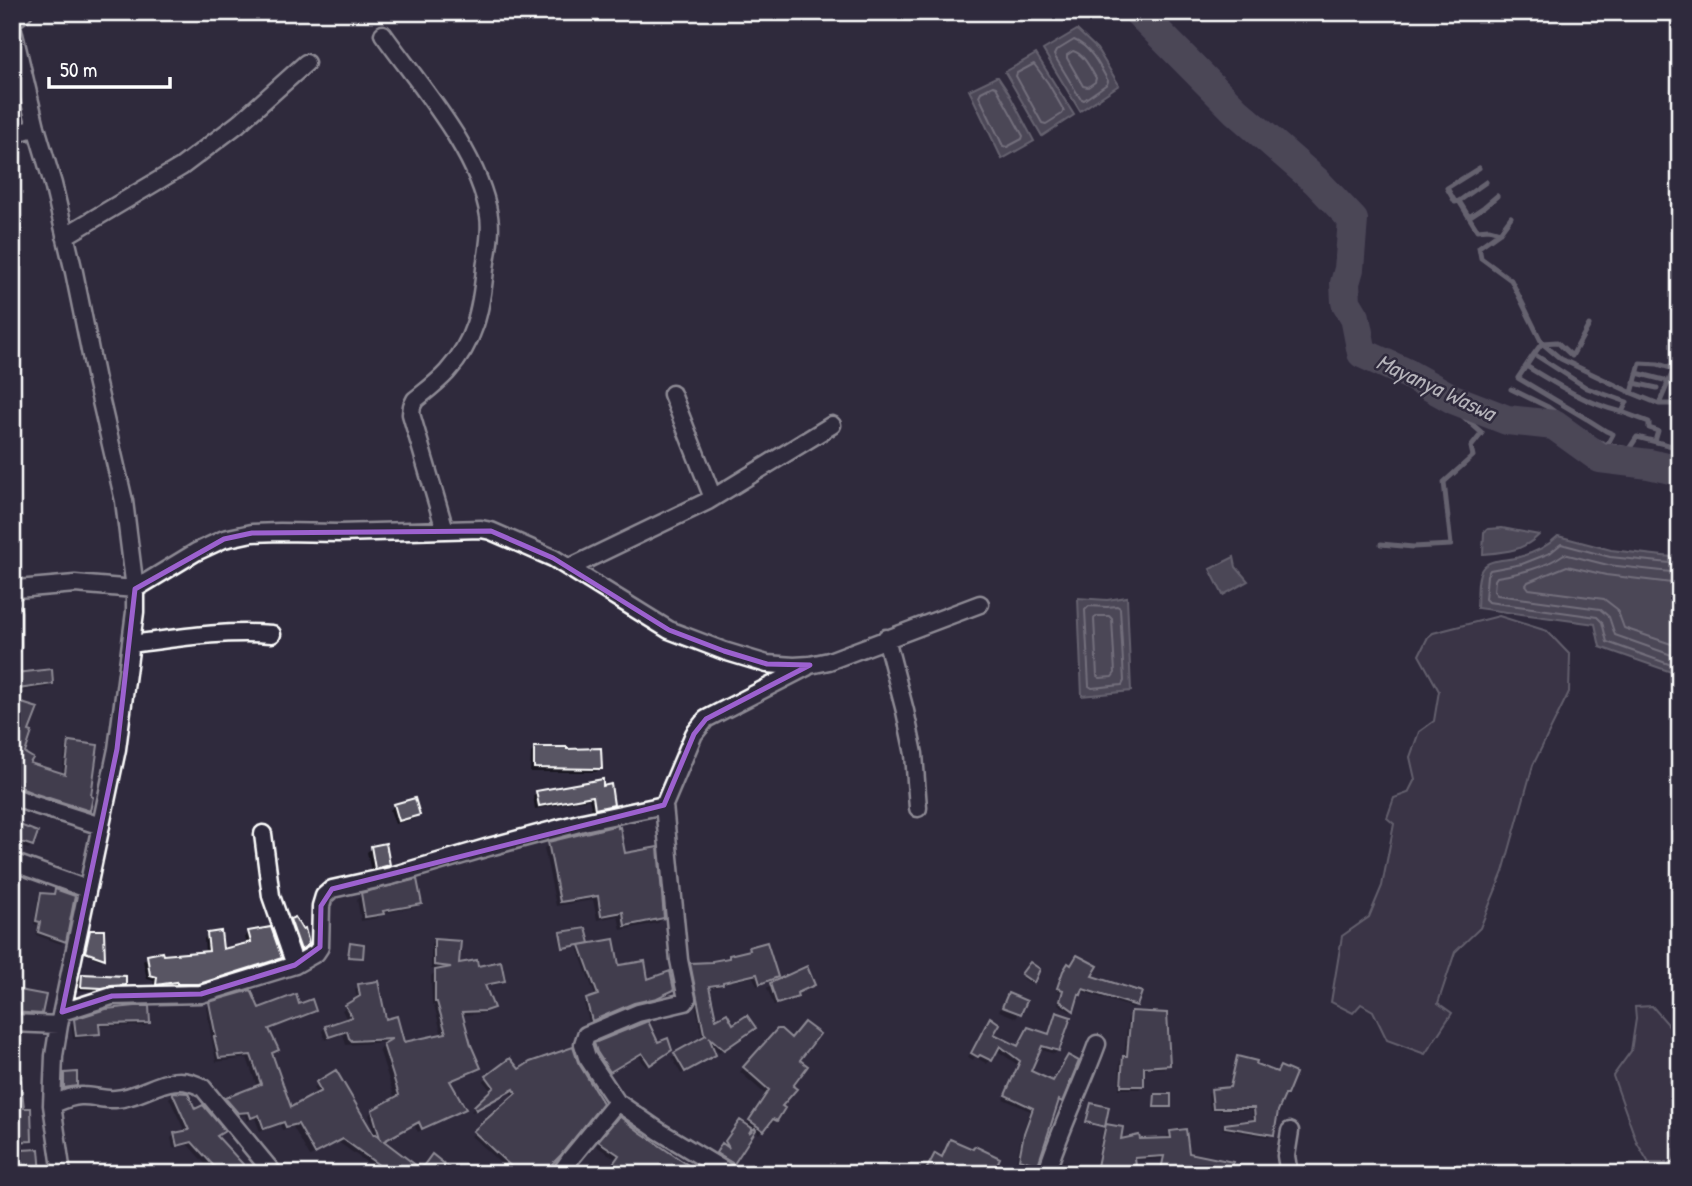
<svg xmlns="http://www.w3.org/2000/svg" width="1692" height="1186" viewBox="0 0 1692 1186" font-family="'Patrick Hand',sans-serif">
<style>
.green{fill:#464152;stroke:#a2a0a8;stroke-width:2}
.water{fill:#6d6a77;stroke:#a7a6ad;stroke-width:2}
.shadow{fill:#0007}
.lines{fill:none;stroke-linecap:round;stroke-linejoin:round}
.shore{stroke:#c5c3c9;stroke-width:2}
.stream{stroke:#a7a6ad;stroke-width:5}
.river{stroke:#6d6a77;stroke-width:30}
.building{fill:#595564;stroke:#fff;stroke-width:2}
.minor-casing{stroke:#fff;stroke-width:21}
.minor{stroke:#2f2a3d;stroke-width:16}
.marked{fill:none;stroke:#9c61cf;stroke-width:5;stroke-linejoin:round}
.labels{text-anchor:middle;stroke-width:5;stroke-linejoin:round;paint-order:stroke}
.water-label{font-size:23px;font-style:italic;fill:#b6b4bb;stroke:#2f2a3d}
</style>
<rect width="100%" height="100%" fill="#2f2a3d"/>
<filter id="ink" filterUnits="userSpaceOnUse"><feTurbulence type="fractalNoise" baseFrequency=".0143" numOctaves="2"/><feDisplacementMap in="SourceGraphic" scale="14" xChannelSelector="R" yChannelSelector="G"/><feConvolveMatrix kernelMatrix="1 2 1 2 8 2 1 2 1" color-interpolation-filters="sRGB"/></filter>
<g filter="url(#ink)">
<path class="green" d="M1499 616 1547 631 1570 655 1569 692 1533 765 1503 872 1480 928 1455 952 1438 1003 1452 1013 1425 1054 1387 1040 1373 1011 1361 1004 1353 1013 1331 1002 1342 936 1369 917 1382 886 1394 824 1387 818 1394 798 1408 793 1415 779 1410 757 1419 732 1434 721 1439 691 1419 655 1428 637 1433 633Z
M1652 1006 1680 1038V1144L1673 1163H1649L1637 1143 1613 1076 1631 1051 1636 1019 1635 1007Z"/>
<path class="water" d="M1077 30 1097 49 1119 85 1080 111 1043 50Z
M1036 54 1074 115 1042 136 1005 72Z
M996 77H998L1008 92 1034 141 1002 159 969 90Z
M1502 528 1539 535C1523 551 1505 552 1483 554L1484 532 1488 529Z
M1558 536 1611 550 1680 558V675L1600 647 1595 624 1477 608C1478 597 1476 578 1482 569 1489 558 1507 561 1519 557 1534 553 1547 547 1558 536Z
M1234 557 1236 567 1248 581 1223 595 1210 569Z
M1127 597 1131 691 1082 696 1078 598 1107 600Z"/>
<path class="shadow" d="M17 675 52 683 48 687 15 692 13 679Z
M12 701 23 753 27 764 62 775 66 746 70 743 89 798H91L88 811 85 814 12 790Z
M535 749 601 768 596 772H530L531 753Z
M602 788 612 804 608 808 592 812 589 799 535 809 533 796 537 792Z
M395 805 418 815 414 819 395 824 390 810Z
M12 809 22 813 18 827 32 845 28 849 12 843Z
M549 844 624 855 663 918 658 923 621 930 618 916 597 920 593 900 556 906 544 848Z
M372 848 388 865 384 869 371 872 367 852Z
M55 891 64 941 61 944 36 935 38 925 34 924 38 898 42 895 52 894Z
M362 895 420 903 416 907 381 914 377 918 361 921 357 899Z
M291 921 303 948 297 952 287 925Z
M90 932 103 958 101 960 85 954 89 934Z
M249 933 279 958 275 962 194 987H174L173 985 153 988 154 981 147 979 143 961 148 957H162L205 953 204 939 208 934 221 951 247 945 245 937Z
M561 933 588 942 584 946 618 967 647 981 673 990 670 992 630 1005 589 1022 584 1003 587 1000 596 998 578 950 584 944 561 948 559 935Z
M435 940 457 965 476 968 503 980 499 984 484 987 492 1007 488 1011 480 1014 461 1015 469 1046 479 1067 475 1071 449 1082 463 1108 459 1112 418 1132 414 1125 383 1142 420 1171 455 1174H383L338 1142 310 1157 293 1127 282 1130 280 1125 260 1132 255 1118 247 1121 245 1115 233 1117 222 1103 226 1099 257 1087 247 1058 216 1062 206 1008 210 1004 259 1010 298 1006 314 1011 310 1015 268 1030 276 1049 271 1054 290 1109 317 1095 313 1088 336 1073 376 1140 369 1115 373 1111 395 1099 379 1049 387 1042 346 1045 343 1034 325 1040 322 1031 326 1027 347 1020 342 1010 357 1000 355 990 359 986 402 1044 442 1036 434 1005H432L431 976 438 969H431V944Z
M750 949 776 977 772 980 757 986 753 977 721 984 718 987 708 988 714 1022 751 1031 719 1052 710 1044V1058L681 1074 672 1057 704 1038 702 1036 688 968 691 965 726 960 730 956 746 953Z
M1030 965 1038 970 1031 984 1021 977Z
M1065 968 1140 993 1135 1005 1133 1008 1081 991 1070 1012 1058 1004 1062 992 1056 991Z
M82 975 125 985 121 988 106 989 97 991 78 990 79 979Z
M771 984H813L810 988 795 994 796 996 793 1000 774 1006 767 988Z
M12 990 44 997 41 1013 36 1017 12 1016Z
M1008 995 1020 1013 1016 1018 999 1011 1004 999Z
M1132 1013 1169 1065 1165 1068 1142 1069V1086L1139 1089H1119L1120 1061 1124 1058 1128 1017Z
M1057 1014 1058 1051 1054 1054 1039 1049 1029 1072 1052 1082 1068 1057 1061 1101 1057 1104 1036 1164 1033 1168 1016 1163 1021 1138 1030 1111 1003 1099 1018 1065 996 1050 987 1064 975 1057 973 1060 968 1057 987 1023 991 1034 1017 1047 1029 1029 1048 1035 1053 1017Z
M75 1021 148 1023 145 1026H98V1033L95 1036 73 1039 71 1024Z
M779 1029 798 1060 775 1120 771 1124 769 1122 759 1134 751 1127 732 1163 729 1166 714 1157 737 1125 745 1126 766 1095 740 1072Z
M657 1044 667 1052 646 1067 638 1055 606 1074 594 1056 592 1049 595 1046Z
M1238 1058 1276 1073 1280 1068 1272 1134 1269 1137 1222 1129 1226 1125 1252 1122V1110H1210L1208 1094 1212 1091 1228 1089 1235 1062Z
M510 1060 546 1167 548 1174H512L471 1136 513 1097 510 1092 472 1112 471 1111 492 1092 483 1081Z
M12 1089 30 1139 25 1143 12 1146Z
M173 1094 187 1095 194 1111 223 1131 216 1137 244 1167 246 1165 252 1174H214L188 1145 173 1148 171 1138 175 1134 185 1132 169 1098Z
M615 1122 699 1174 616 1159 596 1146Z
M1107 1126 1118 1142 1168 1140 1167 1136 1171 1133 1188 1155 1229 1174H1159L1162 1159 1134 1160 1135 1174H1107L1095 1170 1103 1129Z
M950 1142 989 1174H921L923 1168 926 1165 928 1166 935 1155 941 1158 947 1145Z
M22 1152 39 1174H19L18 1156Z
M1063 1161 1086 1166 1084 1174H1056L1060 1164Z
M112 1172V1174H78L79 1173Z"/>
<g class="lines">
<path class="shore" d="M1074 40C1090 46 1100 66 1108 81L1107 84 1084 100 1080 98 1054 55 1056 51Z
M1073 51C1084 54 1090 68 1096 78L1095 82 1088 87 1083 86 1067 58V55Z
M1034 64 1048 83 1064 111 1062 114 1046 124 1042 123 1016 76 1017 73Z
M993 86 996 87 1023 136 1022 139 1007 147 1003 146 979 96 981 92Z
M1680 564 1610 557 1561 544 1550 553 1522 564 1490 570 1487 575 1485 599 1488 602 1597 617 1602 622 1607 642 1680 668
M1680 573 1608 565 1564 554C1544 568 1521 573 1497 577L1495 580 1494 591 1497 595 1600 609 1609 617 1615 635 1680 658
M1680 584 1606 575 1567 566 1528 582 1526 585 1529 589 1604 599 1617 609 1624 628 1680 647
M1089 606 1107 607 1117 606 1120 608 1124 681 1122 685 1092 688 1089 686 1085 610Z
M1096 616H1109L1112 619 1115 673 1112 677 1100 678 1097 676 1094 619Z"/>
<path class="stream" d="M1479 168 1447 188 1455 202 1459 201 1477 230 1489 229 1500 232
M1459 201 1486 182
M1469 217 1484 207 1497 196
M1511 217 1500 232 1479 247 1481 258 1511 280 1542 343 1561 359 1632 393 1659 404H1680
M1589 325 1572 356 1557 342 1542 343 1534 354 1587 388 1627 402 1622 412 1649 422V428L1658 431 1655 441
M1534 354 1526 366C1557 385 1586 403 1622 412
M1680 360H1674V369L1680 371
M1526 366 1518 378 1587 419 1606 431 1613 434 1607 445 1629 449 1637 437 1672 446H1680
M1637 373 1664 380
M1634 383 1657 388
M1667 383H1680
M1511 389 1548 407 1589 437 1607 445
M1632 393 1640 363 1658 364 1674 369 1659 404
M1381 544 1413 547 1451 545 1444 482 1473 456 1471 447 1482 433 1457 411 1453 399"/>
<path class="river" d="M1138 12 1236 111 1316 181 1353 220 1349 269 1345 283 1346 302 1355 317 1362 353 1408 374 1453 399 1507 420 1554 425 1600 458 1649 464 1680 471"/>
</g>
<path class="building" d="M52 669 53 684 18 689 16 673Z
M12 700 38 708 29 731 32 732 25 753 33 758 30 763 65 774 69 741 98 745 91 796 93 797 90 811 33 793 23 789V787L12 783Z
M534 747H567V749L601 748 602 769 534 768Z
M603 779V786L611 784 614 805 595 809 593 796 539 806 536 791Z
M415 798 420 815 399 821 394 804Z
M12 822 38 832 33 846 12 839Z
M618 825V828L620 827 625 853 658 847 664 918 625 926 623 912 601 916 598 896 560 902 548 842Z
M386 843 390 865 375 869 371 846Z
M417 879 422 904 383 911 384 914 365 917 361 893Z
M55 889 75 896 66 942 38 932 40 922 36 921 41 893 54 894Z
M295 917 302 929 305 928 309 944 301 950 290 919Z
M271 927 282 958 199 984H177V982L156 985 157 977 150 975 147 955 162 952 163 955 209 951 207 933 221 931 223 949 251 942 248 931Z
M586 928 590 943 563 948 560 932Z
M90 930H104L105 959 85 952Z
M434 939 461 941 459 963 477 960 478 966 501 961 505 981 485 985 494 1008 485 1011 462 1012 471 1045 481 1068 450 1081 466 1109 422 1129 419 1122 384 1141 421 1169 432 1154 457 1174H391L343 1139 315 1154 298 1124 286 1127 284 1122 264 1129 259 1115 251 1118 249 1112 238 1113 225 1098 261 1084 251 1055 219 1058 214 1037H216L209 1002 251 990 259 1008 296 994 299 1004 312 999 316 1011 269 1029 279 1050 272 1053 291 1107 321 1091 316 1082 336 1070 374 1135 376 1134 380 1138 372 1110 399 1095 383 1044 392 1039 352 1041 349 1038 347 1031 329 1037 325 1026 352 1017 345 1005 360 996 358 984 378 981 386 1019 397 1016 404 1042 446 1033 437 1002H435V970L451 967 434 965Z
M614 939 619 965 645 961 648 979 670 971 674 990 657 998 634 1003 592 1021 586 999 598 995 580 945Z
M350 942 364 944 363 958 348 957Z
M767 942 778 977 760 984 757 974 723 982V984L709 986 716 1019 727 1013 733 1024 747 1015 756 1028 724 1050 709 1037 716 1055 685 1072 674 1053 706 1035 704 1033 690 963 712 962V961L729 958V955L750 950 749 947Z
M1077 955 1098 966 1092 976 1142 992 1137 1006 1083 989 1081 995 1079 994 1074 1011 1060 1001 1063 990 1057 988 1063 971 1068 963 1071 965Z
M1030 962 1040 969 1034 983 1021 974Z
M807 966 815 985 797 993 798 997 777 1004 770 983Z
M82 974 126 976V985L111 986 102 988 81 987Z
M14 989 46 995 42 1014 12 1012Z
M1008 993 1027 1001 1021 1014 1002 1007Z
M135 1006H149L150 1023 99 1024 100 1034 76 1036 74 1019 106 1009Z
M1131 1011 1167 1013 1170 1065 1144 1067V1086H1121L1123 1056H1127Z
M1056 1012 1071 1017 1059 1051 1042 1046 1031 1071 1053 1081 1068 1055 1079 1061 1062 1102 1059 1100 1038 1165 1019 1159 1024 1133 1033 1108 1005 1095 1020 1061 1000 1046 992 1061 980 1055 978 1057 971 1053 990 1017 1000 1024 994 1034 1018 1046 1028 1027 1049 1034Z
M648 1021 658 1042 668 1038 672 1050 650 1065 642 1053 610 1072 597 1052 594 1043Z
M804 1022 820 1034 800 1060 808 1066 793 1086 797 1089 782 1106 785 1108 777 1121 773 1119 764 1131 749 1120 769 1090 743 1067 777 1029H781L791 1038Z
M573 1047 578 1062 603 1103 561 1155 549 1167 551 1169 550 1174H519L473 1131 516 1093 514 1089 476 1110 474 1106 494 1087 486 1076 510 1058 519 1069 530 1062Z
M1237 1056 1257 1061 1256 1064 1277 1072 1280 1066 1296 1073 1287 1095H1285L1278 1111 1274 1135 1225 1127V1124L1255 1120 1254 1108H1213L1211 1089 1230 1087Z
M77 1072V1086L64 1088V1073Z
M12 1080H21L24 1108H31L32 1141 12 1142Z
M172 1092 188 1093 195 1109 203 1105 225 1131 217 1136 252 1174H221L192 1142 177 1146 174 1133 189 1130Z
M1155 1094H1171V1107H1154Z
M1091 1103 1109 1107 1105 1127 1086 1122Z
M619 1116 640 1132 701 1174H606L619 1155 598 1141Z
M740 1120 752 1128 749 1133 755 1128 756 1130 734 1164 716 1153 722 1143 729 1148 725 1141Z
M1106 1124 1123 1127 1121 1139 1139 1135 1140 1139 1171 1138 1170 1131 1186 1129 1189 1153 1233 1162 1230 1174H1160L1164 1156 1135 1158 1137 1174H1118L1097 1166Z
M950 1139 973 1149 975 1146 1000 1158 993 1174H924L935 1153 942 1157Z
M39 1149 41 1174H23L21 1150Z"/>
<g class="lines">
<g class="minor-casing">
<path id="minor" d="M12 21 24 12
M12 26 36 127 53 184 74 272 96 380 124 501 135 589V612L117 749 59 1025 54 1056 52 1105 62 1174
M383 34C420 86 479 152 489 216 492 233 487 253 485 269 481 310 475 341 447 372 438 382 426 391 415 400L412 406 411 414 445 530
M12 135 36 127
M65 236 181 167 238 124 306 63
M672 394 713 498
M569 568 708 501 832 425
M12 592 17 589 75 584 135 589 196 552 224 539 252 533 280 532 339 533 481 529 491 531 553 558 669 630 724 651 767 664 794 666 810 665 829 661 980 604
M12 612V646
M886 638 905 711 914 754 918 808
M131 644C178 638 225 630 272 634
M12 796 29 803 101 826
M664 805 679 960 687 999 685 1002 638 1013 586 1035 583 1044 587 1057 617 1102 659 1131 730 1174
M263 834 271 896 295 965
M12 862 87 889
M62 1012 112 996 201 994 295 965 316 953 320 947 321 906 324 896 332 889 391 876 489 847 583 822 664 805 694 734 706 719 807 667
M12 1023 59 1025
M52 1105C61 1101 72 1095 83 1096 94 1096 104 1100 115 1099 148 1097 169 1068 203 1088L274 1174
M560 1174 571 1158 617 1102
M1046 1174C1060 1129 1081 1088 1097 1044
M1289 1174 1286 1156 1290 1131"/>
</g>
<use href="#minor" class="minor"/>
</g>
</g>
<path d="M0 0H1692V1186H0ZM491 531 553 558 669 630 724 651 767 664 810 665 706 719 694 734 664 805 332 889 321 906 320 947 295 965 201 994 112 996 62 1012 117 749 135 589 224 539 252 533Z" fill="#2f2a3d" fill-opacity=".55" fill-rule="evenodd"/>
<path class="marked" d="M491 531 553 558 669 630 724 651 767 664 810 665 706 719 694 734 664 805 332 889 321 906 320 947 295 965 201 994 112 996 62 1012 117 749 135 589 224 539 252 533Z"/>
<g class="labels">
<g class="water-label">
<text transform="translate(1436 387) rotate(25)" y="8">Mayanya Waswa</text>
</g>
</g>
<rect width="1692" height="1186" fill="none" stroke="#2f2a3d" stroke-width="42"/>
<rect x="21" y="21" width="1650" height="1144" fill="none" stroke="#fff" stroke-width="2.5" filter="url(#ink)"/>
<path d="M49 77v10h121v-10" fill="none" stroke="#ffffff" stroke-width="3.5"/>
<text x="60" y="77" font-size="21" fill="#ffffff" stroke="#2f2a3d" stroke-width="5" paint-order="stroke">50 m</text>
</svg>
